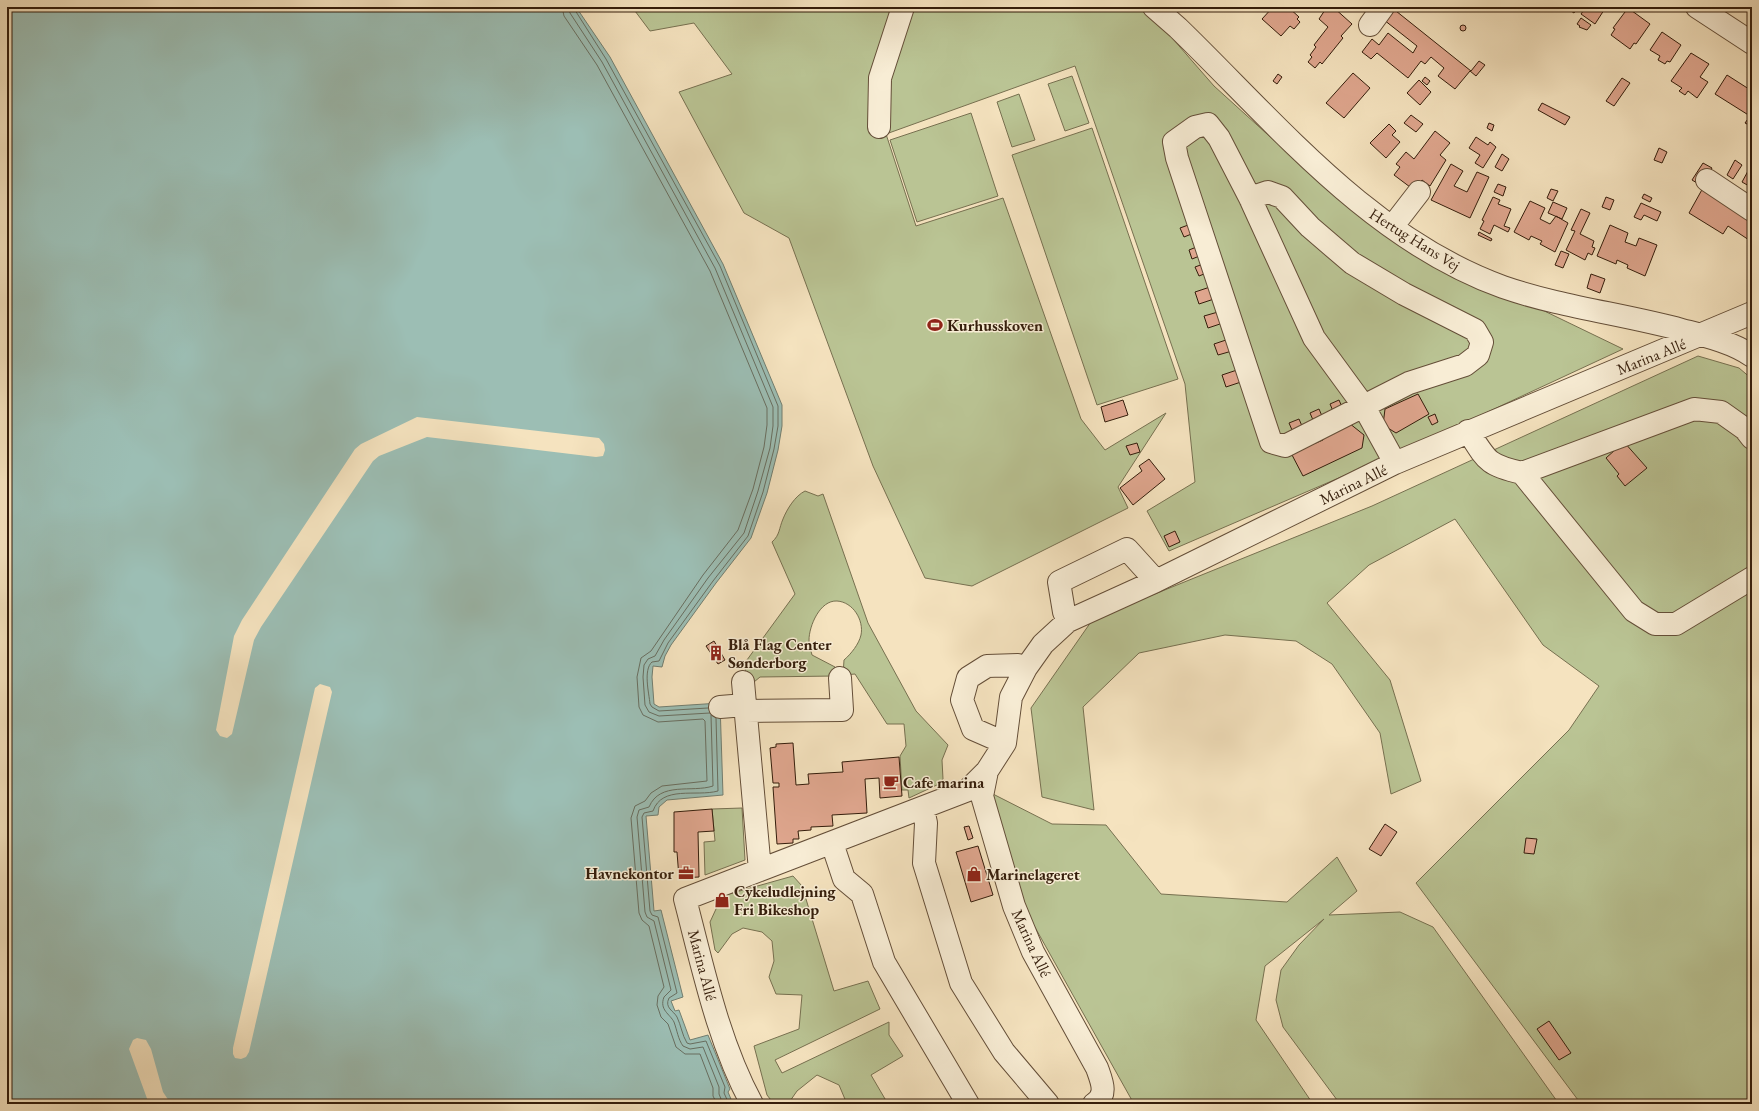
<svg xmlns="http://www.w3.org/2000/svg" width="1759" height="1111" viewBox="0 0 1759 1111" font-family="'EB Garamond',serif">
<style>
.green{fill:#bac494;stroke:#777050}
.water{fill:#9cbeb4;stroke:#727e70}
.pier{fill:#f5e3bf}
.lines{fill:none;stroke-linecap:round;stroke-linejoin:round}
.shore{stroke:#686e60;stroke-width:1}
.building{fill:#dfa68e;stroke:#341d0b}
.minor-casing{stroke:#644e38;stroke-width:24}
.minor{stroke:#f8edd5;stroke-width:22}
.labels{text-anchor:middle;stroke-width:3;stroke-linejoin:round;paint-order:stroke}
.street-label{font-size:16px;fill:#341d0b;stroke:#f8edd5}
.poi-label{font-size:16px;font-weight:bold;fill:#341d0b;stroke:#f8edd5;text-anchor:start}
</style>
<rect width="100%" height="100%" fill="#f5e3bf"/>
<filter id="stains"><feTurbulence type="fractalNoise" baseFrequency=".005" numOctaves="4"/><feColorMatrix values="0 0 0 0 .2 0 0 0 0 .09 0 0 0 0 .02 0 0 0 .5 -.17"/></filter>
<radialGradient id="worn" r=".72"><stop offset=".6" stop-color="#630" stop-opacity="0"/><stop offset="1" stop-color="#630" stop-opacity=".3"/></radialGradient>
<path class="green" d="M632 7H1139L1159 23 1214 86 1309 172 1534 306 1623 349 1434 437 1169 551 1147 511 1195 482 1185 384 1075 66 886 134 916 226 1003 198 1081 419 1105 450 1166 413 1118 487 1128 508 972 586 925 578 873 466 789 238 744 213 679 92 732 74 694 23 650 31Z
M1072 76 1089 123 1065 131 1048 84Z
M1019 94 1035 140 1012 147 997 102Z
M971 113 998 196 917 222 890 140Z
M1092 128 1178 379 1097 405 1012 155Z
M1698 356 1739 368 1752 379V592L1749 594 1752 600V1104H1581L1416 883 1569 730 1599 686 1543 645 1455 519 1369 565 1327 603 1390 680 1421 781 1391 794 1380 733 1332 664 1296 641 1225 635 1139 653 1083 707 1094 810 1042 797 1031 708 1093 619 1372 506Z
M805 491 818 496 823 494 868 623 916 711 948 745 942 760 943 779 939 784 909 798 908 790H902L900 756 906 746 904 724H887L855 674 843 675 844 660C851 654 859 644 861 635 864 620 853 602 837 601 820 600 809 626 809 640 809 645 811 651 812 655L835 667V676L760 677 754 682 753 687H749L744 664 795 594 772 542C780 535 779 528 783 519 787 509 795 496 805 491Z
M989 792 1052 824 1106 825 1161 894 1287 902 1337 857 1357 891 1329 915 1400 912 1433 927 1559 1104H1340L1283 1027 1276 1000 1281 970 1299 945 1324 919 1265 966 1256 1020 1313 1104H1134L1027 913Z
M742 808 745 860 705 875 704 842 715 841 712 809Z
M793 876 802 886 834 991 868 981 880 1009 775 1060 782 1073 889 1022V1035L903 1056 871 1075 888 1104H847L839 1085 817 1075 797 1091 788 1104H774L767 1095 754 1046 799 1029 802 995 776 994 769 977 774 961 772 941 762 932 743 928 732 934 718 953 715 950 710 922 722 896Z"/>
<path class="water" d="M7 7H576L610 57 723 264 782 405V426L778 450 767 493 751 538 716 583 671 645 665 656 662 667 653 666 652 677 654 704 659 707 720 703 723 795 667 800 659 807 658 815 646 816 654 911 661 910 683 997 671 1001 675 1011 679 1010 690 1040 708 1035 730 1089 728 1092 733 1104H7Z"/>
<path class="pier" d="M417 417 599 438 604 444 605 450 603 456 596 457 427 437 379 456 373 461 261 627 254 640 232 734 227 738 220 736 216 730 234 636 242 620 355 449 361 444Z
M320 684 330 687 332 692 249 1052 246 1057 241 1059 235 1058 233 1054V1048L315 688Z
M137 1038 146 1040 151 1049 163 1092 171 1104H149L129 1049 133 1040Z"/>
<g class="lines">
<path class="shore" d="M562 7 564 16 597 65 710 271 767 408V425L764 447 753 489 738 530 703 575 651 651 641 658 637 677 639 707 643 715 658 722 703 719 705 721 707 781 662 786 651 793 645 801 635 806 631 818 639 913 642 920 649 926 664 987 658 996 657 1005 661 1017 668 1024 676 1047 685 1054H700L713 1088V1096L717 1104
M568 7 570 13 602 62 715 268 773 407V426L770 448 758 491 744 533 708 578 664 640 655 656 648 659 644 665 643 677 645 705 649 712 659 716 710 713
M573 7 606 59 720 266 778 406V426L774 449 763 492 748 536 713 581 668 643 659 661 652 662C643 670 649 693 650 704L652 707 659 711 708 708
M711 715 713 786C692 793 660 781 649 807L639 810 637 817 645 912 647 917 654 921 671 990 664 997C659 1010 670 1014 674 1022 677 1030 678 1039 683 1046L690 1049 703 1047 719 1087V1094L723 1104
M716 718 718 791C696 797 662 785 653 811L644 813 642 817 650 911 652 915 658 917 677 993 669 998C664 1008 674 1011 677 1017 681 1025 682 1035 687 1043L690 1044 706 1041 725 1087 724 1093 729 1104"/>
</g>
<path class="building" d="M1273 7H1288L1299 17 1297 19 1300 22 1294 29 1290 26 1281 36 1262 19Z
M1327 7H1333L1352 24 1341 36 1343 38 1322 64 1320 62 1315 68 1308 62 1312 57 1310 55 1316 47 1314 45 1328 27 1319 19Z
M1391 7 1471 71 1479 61 1485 65 1476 76 1470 71 1455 89 1438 76 1444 68 1431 57 1425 64 1421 61 1408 78 1377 53 1371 59 1362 52 1372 39 1379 45 1388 33 1413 53 1417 46 1379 16Z
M1565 7H1578L1574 13Z
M1586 7H1606L1595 24 1581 14Z
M1628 8 1650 24 1636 44 1634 43 1630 49 1611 35 1615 29 1613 28Z
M1581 18 1591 25 1587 30 1579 27 1580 26 1577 24Z
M1460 28a3 3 0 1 1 6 0a3 3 0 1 1-6 0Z
M1662 32 1681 45 1670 62 1667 61 1665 64 1658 60 1660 56 1650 50Z
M1691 53 1709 64 1700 77 1708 82 1697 98 1688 91 1685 95 1679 91 1682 88 1671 81Z
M1353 73 1370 88 1344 118 1326 103Z
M1278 74 1282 77 1277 84 1273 81Z
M1727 75 1752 91V120L1749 125 1745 123 1750 116 1715 94Z
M1425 77 1430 81 1427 85 1422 81Z
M1622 78 1630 83 1614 106 1606 101Z
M1419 80 1431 92 1420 105 1407 93Z
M1542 103 1570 117 1565 125 1538 110Z
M1411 115 1423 124 1416 132 1404 123Z
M1489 123 1494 125 1492 131 1487 128Z
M1389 124 1396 131 1392 135 1400 142 1386 158 1370 143Z
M1435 131 1450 143 1440 155 1446 160 1430 186 1422 180 1414 190 1394 175 1400 167 1396 164 1406 152 1414 159Z
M1476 137 1488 145 1490 142 1496 147 1483 168 1475 163 1480 155 1469 148Z
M1659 148 1667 152 1662 163 1654 160Z
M1502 154 1509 159 1502 171 1495 167Z
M1735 160 1742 165 1733 179 1727 175Z
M1703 163 1712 168 1702 186 1692 180Z
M1451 164 1463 171 1454 186 1467 192 1477 172 1489 177 1470 218 1431 200Z
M1748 171 1752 173V180L1749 186 1742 182Z
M1498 184 1506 187 1503 196 1494 192Z
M1704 186 1752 216V242L1728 226 1723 234 1689 213Z
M1551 189 1558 191 1553 201 1547 198Z
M1644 194 1652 198 1650 202 1642 198Z
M1493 197 1500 200 1498 204 1511 209 1504 226 1510 228 1508 232 1494 225 1490 234 1480 229 1484 221 1482 220Z
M1606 197 1614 200 1610 210 1602 207Z
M1530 201 1545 208 1540 219 1550 224 1556 216 1568 223 1555 252 1540 244 1542 241 1531 236 1529 240 1514 232Z
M1553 202 1567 208 1562 219 1548 213Z
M1641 203 1661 212 1657 221 1644 215 1641 220 1634 217Z
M1581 209 1590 213 1580 234 1594 241 1592 247 1595 248 1592 255 1588 253 1585 260 1566 250 1575 231 1571 230Z
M1191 224 1194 233 1184 237 1180 228Z
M1610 225 1628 233 1625 242 1636 246 1639 238 1657 245 1645 276 1627 268 1628 265 1617 260 1616 264 1597 256Z
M1479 232 1492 239 1491 241 1478 235Z
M1199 246 1202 255 1192 259 1189 250Z
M1561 251 1569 254 1563 268 1555 265Z
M1206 263 1209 272 1199 276 1195 267Z
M1591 274 1605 279 1600 293 1587 288Z
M1216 285 1220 297 1199 304 1195 292Z
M1225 310 1229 321 1208 328 1204 316Z
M1235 337 1239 349 1218 355 1214 344Z
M1243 368 1247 380 1226 387 1222 375Z
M1418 394 1429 414 1396 433 1383 425 1385 409Z
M1123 400 1128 415 1105 422 1101 407Z
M1339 400 1342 407 1333 411 1330 404Z
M1319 409 1322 416 1313 420 1310 413Z
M1435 414 1438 422 1432 425 1428 417Z
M1299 419 1302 426 1292 430 1289 423Z
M1349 423 1364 435 1362 448 1303 476 1291 453 1323 440 1324 435Z
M1624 442 1647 468 1625 486 1617 476 1619 474 1606 458Z
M1137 443 1140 452 1130 455 1126 446Z
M1149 459 1165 479 1133 505 1120 488 1142 471 1139 466Z
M1175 531 1180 542 1169 547 1164 536Z
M714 641 725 660 718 664 706 646Z
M793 743 796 785 809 784 808 774 843 772 842 762 899 757 902 796 880 798 879 778 865 779 867 813 832 815 833 826 811 827V830L798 831 799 839H793V843L777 844 773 787H779V783H773L770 748 776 747V744Z
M712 809 714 831 698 832 699 877 679 878 677 852H674V812Z
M1385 824 1397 832 1381 856 1369 849Z
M969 826 973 838 968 840 964 827Z
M1526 838 1537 839 1534 854 1524 853Z
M978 846 993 895 971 902 956 852Z
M1549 1021 1571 1053 1559 1060 1537 1029Z"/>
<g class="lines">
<g class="minor-casing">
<path id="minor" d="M1154 7 1178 28C1277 124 1370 239 1503 287 1561 307 1623 314 1682 330 1705 336 1732 342 1752 356
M1697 7 1752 43
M1370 25 1383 7
M879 127 880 78 903 7
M1707 180 1752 210
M1250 198 1268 192 1282 197 1310 227 1352 263 1404 294 1475 330 1482 342 1478 355 1465 365 1409 383 1285 446 1271 442 1177 158 1174 142 1195 127 1208 124 1219 138 1250 198 1314 338 1363 405 1395 463
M1392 227 1419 192
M1468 431C1487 461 1487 465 1522 473L1694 409 1721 412 1745 429 1752 438
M1522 473 1634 611 1655 624H1676L1752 578
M1068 621 1064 612 1059 582 1127 549 1156 581
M743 682 760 870 685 899C703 968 718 1041 752 1104
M720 707 745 705
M746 711 842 710 840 678
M1005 743 973 729 962 700 968 678 987 666 1018 665 1026 668
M987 771 982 796 1014 906 1033 952 1097 1068C1102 1082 1108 1095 1094 1104
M923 809 926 823 924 863 961 983 1004 1052 1048 1104
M832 843 844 879 862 894 884 962 968 1104
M760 870 968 790 987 771 1005 743 1011 697 1026 668 1043 644 1068 621 1156 581 1395 463 1752 313"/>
</g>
<use href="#minor" class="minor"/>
</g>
<defs>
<g id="stadium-bare" transform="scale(1.2)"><path d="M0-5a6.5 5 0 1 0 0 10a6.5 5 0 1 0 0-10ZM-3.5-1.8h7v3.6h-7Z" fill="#8f2418" stroke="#f8edd5" stroke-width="2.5" paint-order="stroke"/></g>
<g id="building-bare" transform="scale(1.2)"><path d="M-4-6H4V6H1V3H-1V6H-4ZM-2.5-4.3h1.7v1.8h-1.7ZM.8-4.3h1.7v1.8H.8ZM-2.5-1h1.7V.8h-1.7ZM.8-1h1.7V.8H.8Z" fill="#8f2418" stroke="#f8edd5" stroke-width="2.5" paint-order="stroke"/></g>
<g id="cafe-bare" transform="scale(1.2)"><path d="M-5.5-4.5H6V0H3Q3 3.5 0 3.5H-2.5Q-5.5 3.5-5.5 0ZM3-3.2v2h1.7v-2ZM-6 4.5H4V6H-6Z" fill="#8f2418" stroke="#f8edd5" stroke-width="2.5" paint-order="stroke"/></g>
<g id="office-bare" transform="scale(1.2)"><path d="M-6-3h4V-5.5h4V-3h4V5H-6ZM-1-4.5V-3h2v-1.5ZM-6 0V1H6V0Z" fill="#8f2418" stroke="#f8edd5" stroke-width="2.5" paint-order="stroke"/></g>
<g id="shop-bare" transform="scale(1.2)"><path d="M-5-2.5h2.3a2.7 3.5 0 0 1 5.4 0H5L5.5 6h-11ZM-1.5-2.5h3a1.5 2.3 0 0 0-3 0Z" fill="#8f2418" stroke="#f8edd5" stroke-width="2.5" paint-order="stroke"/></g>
</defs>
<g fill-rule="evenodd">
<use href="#stadium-bare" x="935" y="325"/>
<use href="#building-bare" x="716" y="653"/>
<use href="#cafe-bare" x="891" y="782"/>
<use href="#office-bare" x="686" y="873"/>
<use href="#shop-bare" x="974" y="874"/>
<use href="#shop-bare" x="722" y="900"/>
</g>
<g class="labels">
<g class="street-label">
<text transform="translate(1415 239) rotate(32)" y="6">Hertug Hans Vej</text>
<text transform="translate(1651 356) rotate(-22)" y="6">Marina Allé</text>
<text transform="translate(1353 484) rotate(-26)" y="6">Marina Allé</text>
<text transform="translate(1032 943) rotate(65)" y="6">Marina Allé</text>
<text transform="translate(703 965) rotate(75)" y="6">Marina Allé</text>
</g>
<g class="poi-label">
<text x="947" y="331">Kurhusskoven</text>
<text x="728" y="650">Blå Flag Center<tspan x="728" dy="18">Sønderborg</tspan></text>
<text x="903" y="788">Cafe marina</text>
<text x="674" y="879" text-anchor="end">Havnekontor</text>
<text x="986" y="880">Marinelageret</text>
<text x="734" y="897">Cykeludlejning<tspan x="734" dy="18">Fri Bikeshop</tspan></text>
</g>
</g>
<rect width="1759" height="1111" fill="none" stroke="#f5e3bf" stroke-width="24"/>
<rect x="8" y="8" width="1743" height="1095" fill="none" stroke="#341d0b" stroke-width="2"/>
<rect x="12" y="12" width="1735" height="1087" fill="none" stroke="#341d0b"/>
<rect width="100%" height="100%" filter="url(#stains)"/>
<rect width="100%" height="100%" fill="url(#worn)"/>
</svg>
